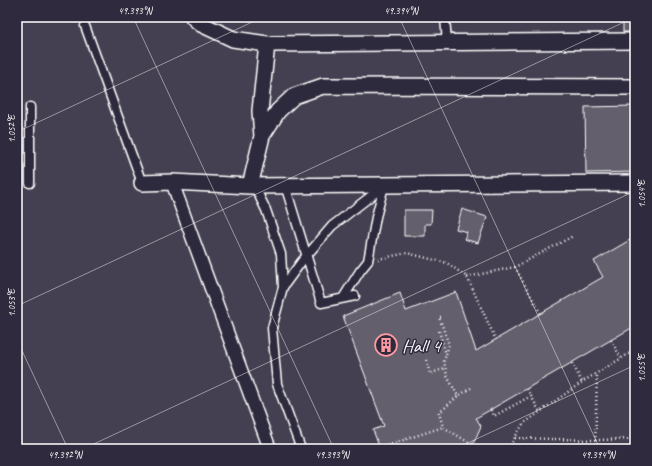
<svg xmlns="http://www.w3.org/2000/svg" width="652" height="466" viewBox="0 0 652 466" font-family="Caveat,sans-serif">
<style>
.built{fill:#444051}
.building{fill:#635f6d;stroke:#fff}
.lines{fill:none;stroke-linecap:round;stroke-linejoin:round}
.service-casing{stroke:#fff;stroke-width:11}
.pedestrian-casing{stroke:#fff;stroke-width:15}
.minor-casing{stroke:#fff;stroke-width:18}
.path{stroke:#fff;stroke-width:2.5;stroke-dasharray:1 3;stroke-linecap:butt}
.service{stroke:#2f2a3d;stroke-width:8}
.pedestrian{stroke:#2f2a3d;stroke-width:12}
.minor{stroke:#2f2a3d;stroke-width:15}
.ticks{fill:none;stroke:#fff;stroke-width:1;stroke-opacity:0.45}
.labels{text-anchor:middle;stroke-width:3;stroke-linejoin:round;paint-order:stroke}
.poi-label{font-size:19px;fill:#fff;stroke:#2f2a3d;text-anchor:start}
.neatline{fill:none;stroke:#fff;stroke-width:1.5}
.ticks-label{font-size:10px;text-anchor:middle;fill:#fff}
</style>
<rect width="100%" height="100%" fill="#373345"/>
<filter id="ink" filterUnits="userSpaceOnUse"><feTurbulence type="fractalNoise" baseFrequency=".025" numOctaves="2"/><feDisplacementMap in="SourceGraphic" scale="8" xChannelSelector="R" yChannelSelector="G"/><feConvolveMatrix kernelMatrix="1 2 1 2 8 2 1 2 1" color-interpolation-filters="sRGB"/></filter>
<g filter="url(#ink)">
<path class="built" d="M17 17H635V449H17Z"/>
<path class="building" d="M623 22H635V32H623Z
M635 106V172L586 173 585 107Z
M462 209 487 217 478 243 464 239 467 232 456 229Z
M404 210H432L431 224H425V236H404Z
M635 237V326L476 418 481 426 471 449H380L373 430 384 426 343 316 400 293 406 311 456 292 476 351 603 277 594 261Z"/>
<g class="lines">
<g class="service-casing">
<path id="service" d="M445 17 447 43
M85 26 142 183
M30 107V183
M254 185 266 210 281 254 283 287
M285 185 321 303 355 296
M343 298 360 271 368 261 376 217 384 186
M301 449 277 384 272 328 283 287 302 261 332 226 384 186"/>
</g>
<g class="pedestrian-casing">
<path id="pedestrian" d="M172 182 270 449"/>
</g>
<g class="minor-casing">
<path id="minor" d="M193 17 201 24 233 39 267 44 635 41
M262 136 260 111 267 44
M142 183 172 182 250 186 635 183
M250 186 262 136 278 111 294 96 323 86 635 87"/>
</g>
<path class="path" d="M378 259 407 253 447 263 467 277 496 340
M515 267 541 314
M467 277 515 267 573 236
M441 317H439L449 345 444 361 447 376 458 396
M439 331 446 354
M611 340 621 358
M427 360 429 371 430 374 445 368
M572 363 582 382
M471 388 458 396 439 413 443 427 480 449
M527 389 540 412
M491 410 494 416 531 396
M515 438 595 440 635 439
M376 449 443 427
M508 449 523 424 582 382 635 350
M595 449 597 374"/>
<use href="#service" class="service"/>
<use href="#pedestrian" class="pedestrian"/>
<use href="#minor" class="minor"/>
</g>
</g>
<path class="ticks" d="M133 17 334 449M399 17 600 449M17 132 263 17M17 306 635 17M17 340 68 449M83 449 635 191M455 449 635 365"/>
<defs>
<g id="building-ring" transform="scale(1.15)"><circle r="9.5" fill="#2f2a3d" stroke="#ff9aa2" stroke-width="1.5"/><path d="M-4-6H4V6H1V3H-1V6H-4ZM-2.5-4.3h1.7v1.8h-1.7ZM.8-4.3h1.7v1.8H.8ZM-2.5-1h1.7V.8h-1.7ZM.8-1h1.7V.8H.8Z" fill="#ff9aa2"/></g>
</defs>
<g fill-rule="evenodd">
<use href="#building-ring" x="386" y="345"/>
</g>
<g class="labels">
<g class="poi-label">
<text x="402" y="352">Hall 4</text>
</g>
</g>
<rect width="652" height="466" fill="none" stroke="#2f2a3d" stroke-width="44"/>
<rect x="22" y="22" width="608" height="422" class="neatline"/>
<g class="ticks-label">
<text x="135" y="14">49.393°N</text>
<text x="401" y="14">49.394°N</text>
<text transform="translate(11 129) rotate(-90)" y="4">1.052°E</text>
<text transform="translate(641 194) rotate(-90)" y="4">1.054°E</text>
<text transform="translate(11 303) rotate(-90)" y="4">1.053°E</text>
<text transform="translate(641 368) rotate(-90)" y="4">1.055°E</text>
<text x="65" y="458">49.392°N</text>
<text x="332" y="458">49.393°N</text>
<text x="598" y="458">49.394°N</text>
</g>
</svg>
